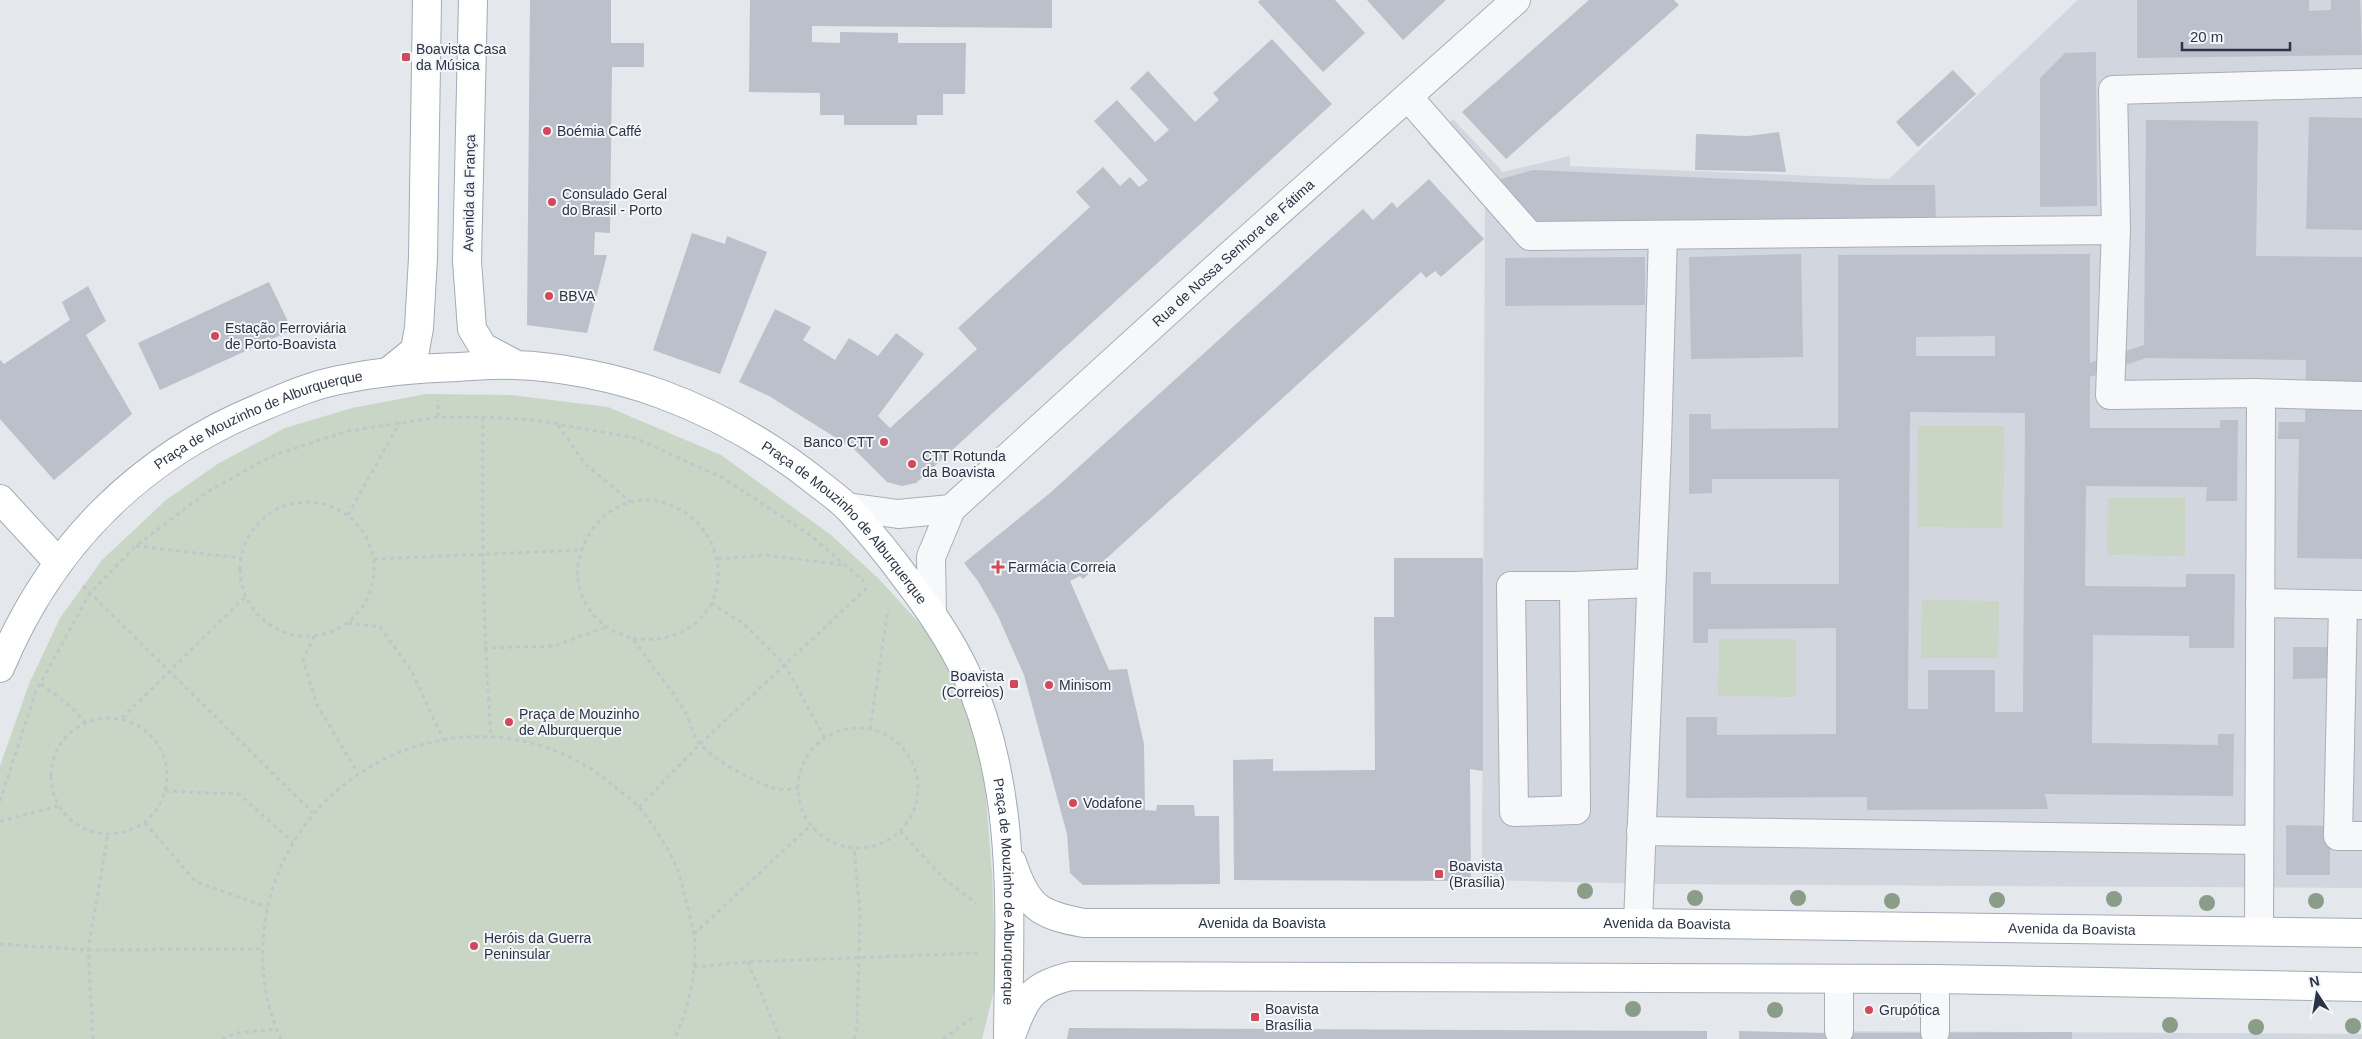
<svg xmlns="http://www.w3.org/2000/svg" width="2362" height="1039" viewBox="0 0 2362 1039" font-family="Helvetica,sans-serif">
<style>
.built{fill:#d2d6de}
.green{fill:#c9d6c5}
.building{fill:#bbc0ca;fill-rule:evenodd}
.lines{fill:none;stroke-linecap:round;stroke-linejoin:round}
.minor-casing{stroke:#a9aeb7;stroke-width:30}
.major-casing{stroke:#a3abb8;stroke-width:30}
.path{stroke:#c2c5cb;stroke-width:3;stroke-dasharray:4 4;stroke-linecap:butt}
.minor{stroke:#f7f8fa;stroke-width:28}
.major{stroke:#fff;stroke-width:28}
.tree{fill:#899d89}
.poi-dot{fill:#d1495b;stroke:#f4f6f9;stroke-width:2}
.labels{text-anchor:middle;stroke-width:4;stroke-linejoin:round;paint-order:stroke}
.poi-label{font-size:14px;fill:#2b3445;stroke:#f4f6f9;text-anchor:start}
.street-label{font-size:14px;fill:#2b3445;stroke:#f4f6f9}
</style>
<rect width="100%" height="100%" fill="#e4e7ec"/>
<path class="built" d="M2078 0H2362V888L1655 884 1482 880 1485 207 1427 143 1453 119 1503 172 1570 156V166L1889 179Z
M1839 1031 2362 1034V1039H1827Z"/>
<path class="green" d="M426 394 511 395 608 407 721 455 831 535 878 578 954 661 981 737 992 873 996 982 982 1039H0V766L29 684 60 618 102 560 166 500 219 463 285 428 352 408Z
M1918 426H2004L2003 528 1917 527Z
M2108 498H2185V556L2107 555Z
M1922 600 1999 601 1998 658H1921Z
M1719 639H1796V697L1718 696Z"/>
<path class="building" d="M530 0H611V43H644V67H612L610 233 595 232 594 255H607L587 333 527 325Z
M750 0H1052V28L812 26V42L840 43V32L898 33V43H966L965 94H943V115H917V125H844V115H820V93L749 92Z
M1260 0H1335L1365 33 1323 72 1258 2Z
M1367 0H1446L1403 40Z
M1589 0H1674L1679 5 1506 159 1462 112Z
M2137 0H2309V11L2331 10V0H2360L2362 55 2137 58Z
M1272 39 1332 104 916 483 902 486 887 482 854 449 769 396 739 382 775 309 811 327 803 340 835 360 849 338 878 356 896 333 924 354 878 416 890 428 977 349 958 328 1090 207 1076 192 1103 167 1120 186 1130 177 1139 187 1148 180 1094 121 1117 100 1155 142 1169 130 1130 88 1148 71 1195 122 1219 100 1213 93Z
M2096 52 2097 206 2040 207V78L2065 53Z
M1953 70 1976 94 1918 147 1896 122Z
M2309 117 2362 118V230L2306 229Z
M2146 120 2258 121 2256 256 2362 257V559L2297 558 2299 439H2278L2279 422H2305L2306 360 2146 358 2090 377V428H2220V420H2238L2237 501H2206L2207 487 2086 486 2085 586 2186 587V574H2235L2234 648H2189V636L2093 635 2092 743 2218 745V734H2234L2233 796 2045 794 2048 809 1867 810V797L1686 798V717H1717V735L1836 734V628L1708 629V643H1693V572H1711V584H1839V479H1712V493L1689 494V414H1711V429L1838 428V255L2090 254V363L2144 345ZM1995 336V356H1916V337ZM1910 412 2025 413 2023 712H1995V670H1928V709H1908Z
M1779 132 1786 172 1695 170 1696 134 1748 136Z
M1533 170 1863 185H1935L1936 223H1533L1494 181Z
M1429 179 1484 239 1441 277 1435 271 1426 278 1421 272 1108 557 1083 579 1080 576 1070 581 1109 670 1127 669 1144 744 1145 810 1156 811 1157 805H1194L1195 816H1219L1220 884 1083 885 1070 873 1067 834 1024 675 998 616 978 581 964 563 1050 493 1363 209 1373 220 1392 202 1397 208Z
M692 233 725 244 727 236 767 252 720 374 653 350Z
M1801 254 1803 357 1691 359 1689 257Z
M1645 257V305L1505 306V258Z
M269 282 292 330 160 390 138 343Z
M88 286 106 321 86 335 132 414 54 480 0 419V360L4 364 70 320 62 302Z
M1394 558H1483V771L1470 769 1471 881 1234 880 1233 760 1273 759V771L1375 770 1374 617H1394Z
M2293 647H2337V678L2293 679Z
M2286 825 2330 826V875H2286Z
M1069 1028 1707 1031V1039H1067Z
M1739 1031 1827 1033 2072 1032V1039H1739Z"/>
<g class="lines">
<g class="minor-casing">
<g id="minor">
<path d="M1408 97 1530 236 2116 230 2110 395 2254 393 2261 403 2259 930"/>
<path d="M2116 230 2113 90 2362 83"/>
<path d="M2254 393 2362 396"/>
<path d="M847 507 898 514 951 509"/>
<path d="M1511 586H1574L1576 810 1514 812Z"/>
<path d="M1574 586 1651 583"/>
<path d="M2260 603 2362 605"/>
<path d="M2343 605 2338 836H2362"/>
<path id="s1" d="M932 613 931 557 951 509 1209 274 1516 0"/>
<path d="M1641 831 2259 840"/>
<path d="M1638 923 1657 444 1663 235"/>
<path d="M1839 1031V979"/>
<path d="M1935 1032V979"/>
</g>
</g>
<g class="major-casing">
<g id="major">
<path d="M473 0 467 261 472 329 483 347 515 364"/>
<path d="M388 372 415 350 419 328 423 258 427 0"/>
<path d="M0 499 58 562"/>
<path id="s2" d="M0 668C51 545 140 456 264 406 288 396 313 385 339 380 377 372 418 368 457 367 476 366 494 364 513 365 560 366 617 378 661 394 718 415 772 446 819 484 829 492 841 500 850 510 869 531 888 554 905 577 928 607 949 637 965 671 1019 788 1009 914 1008 1039"/>
<path id="s3" d="M1012 862C1027 907 1039 915 1084 923H1638L2362 933"/>
<path d="M1013 1031C1026 995 1034 985 1071 976L1935 979 2362 987"/>
</g>
</g>
<path class="path" d="M438 417V400
M483 417C482 524 483 630 491 736
M558 425 585 464 631 502
M240 569a67 67 0 1 1 134 0a67 67 0 1 1-134 0Z
M348 515 400 422
M136 546 240 558
M374 559 581 550
M718 559 765 555 844 565
M83 586 313 813
M711 603 745 625 785 665 824 737
M348 623 380 627 411 670 443 739
M314 636 303 660 317 705 358 773
M633 639C648 640 663 640 677 634 743 606 725 515 657 501 606 491 562 552 583 598 589 611 600 624 613 631 619 634 628 635 633 640 639 645 644 655 649 661 661 678 676 695 686 714 691 723 693 737 700 744 712 759 760 786 778 789 784 790 791 789 797 789
M484 648 554 646 606 627
M41 684 70 706 85 722
M51 776a58 58 0 1 1 116 0a58 58 0 1 1-116 0Z
M122 718 245 597
M798 788a60 60 0 1 1 120 0a60 60 0 1 1-120 0Z
M870 729 888 609
M165 791 239 794 293 842
M0 801 36 691 90 593 136 546 207 492 274 455 348 431 438 417H483L535 420 635 438 723 478 810 535 864 581
M639 807 700 744 870 585
M0 821 58 806
M145 823 196 882 267 907
M900 831 944 879 976 903
M694 934 810 826
M0 944 88 950 262 949
M748 962 780 1039
M694 967 748 962 978 953
M93 1039 88 950 108 835
M222 1039 236 1033 276 1029
M281 1039C265 1005 260 967 264 930 283 761 484 675 615 787 622 793 631 799 638 806 647 815 673 856 677 868 680 876 682 884 684 893 687 906 692 921 694 935 698 967 689 1010 674 1039
M854 1039 857 1026 860 913 854 848
M943 1039 975 1016"/>
<use href="#minor" class="minor"/>
<use href="#major" class="major"/>
</g>
<g class="tree">
<circle cx="1585" cy="891" r="8"/>
<circle cx="1695" cy="898" r="8"/>
<circle cx="1798" cy="898" r="8"/>
<circle cx="2114" cy="899" r="8"/>
<circle cx="1997" cy="900" r="8"/>
<circle cx="1892" cy="901" r="8"/>
<circle cx="2316" cy="901" r="8"/>
<circle cx="2207" cy="903" r="8"/>
<circle cx="1633" cy="1009" r="8"/>
<circle cx="1775" cy="1010" r="8"/>
<circle cx="2170" cy="1025" r="8"/>
<circle cx="2353" cy="1026" r="8"/>
<circle cx="2256" cy="1027" r="8"/>
</g>
<g class="poi-dot">
<rect x="401" y="52" width="10" height="10" rx="2.5"/>
<circle cx="547" cy="131" r="5"/>
<circle cx="552" cy="202" r="5"/>
<circle cx="549" cy="296" r="5"/>
<circle cx="215" cy="336" r="5"/>
<circle cx="884" cy="442" r="5"/>
<circle cx="912" cy="464" r="5"/>
<path d="M995.5 559.5h5v5h5v5h-5v5h-5v-5h-5v-5h5z"/>
<rect x="1009" y="679" width="10" height="10" rx="2.5"/>
<circle cx="1049" cy="685" r="5"/>
<circle cx="509" cy="722" r="5"/>
<circle cx="1073" cy="803" r="5"/>
<rect x="1434" y="869" width="10" height="10" rx="2.5"/>
<circle cx="474" cy="946" r="5"/>
<circle cx="1869" cy="1010" r="5"/>
<rect x="1250" y="1012" width="10" height="10" rx="2.5"/>
</g>
<g class="labels">
<g class="poi-label">
<text x="416" y="54">Boavista Casa<tspan x="416" dy="16">da Música</tspan></text>
<text x="557" y="136">Boémia Caffé</text>
<text x="562" y="199">Consulado Geral<tspan x="562" dy="16">do Brasil - Porto</tspan></text>
<text x="559" y="301">BBVA</text>
<text x="225" y="333">Estação Ferroviária<tspan x="225" dy="16">de Porto-Boavista</tspan></text>
<text x="874" y="447" text-anchor="end">Banco CTT</text>
<text x="922" y="461">CTT Rotunda<tspan x="922" dy="16">da Boavista</tspan></text>
<text x="1008" y="572">Farmácia Correia</text>
<text x="1004" y="681" text-anchor="end">Boavista<tspan x="1004" dy="16">(Correios)</tspan></text>
<text x="1059" y="690">Minisom</text>
<text x="519" y="719">Praça de Mouzinho<tspan x="519" dy="16">de Alburquerque</tspan></text>
<text x="1083" y="808">Vodafone</text>
<text x="1449" y="871">Boavista<tspan x="1449" dy="16">(Brasília)</tspan></text>
<text x="484" y="943">Heróis da Guerra<tspan x="484" dy="16">Peninsular</tspan></text>
<text x="1265" y="1014">Boavista<tspan x="1265" dy="16">Brasília</tspan></text>
<text x="1879" y="1015">Grupótica</text>
</g>
<g class="street-label">
<text transform="translate(469 193) rotate(-89)" y="5">Avenida da França</text>
<text dy="5" stroke="none"><textPath href="#s1" startOffset="489">Rua de Nossa Senhora de Fátima</textPath></text>
<text dy="5" stroke="none"><textPath href="#s2" startOffset="372">Praça de Mouzinho de Alburquerque</textPath></text>
<text dy="5" stroke="none"><textPath href="#s2" startOffset="1016">Praça de Mouzinho de Alburquerque</textPath></text>
<text dy="5" stroke="none"><textPath href="#s2" startOffset="1436">Praça de Mouzinho de Alburquerque</textPath></text>
<text dy="5" stroke="none"><textPath href="#s3" startOffset="280">Avenida da Boavista</textPath></text>
<text dy="5" stroke="none"><textPath href="#s3" startOffset="685">Avenida da Boavista</textPath></text>
<text dy="5" stroke="none"><textPath href="#s3" startOffset="1090">Avenida da Boavista</textPath></text>
</g>
</g>
<g transform="translate(2317 994) rotate(348)" stroke="#f4f6f9" stroke-width="4" paint-order="stroke">
<path d="M0-4L9 19L0 12L-9 19Z" fill="#2b3445"/>
<text y="-8" font-size="14" font-weight="bold" text-anchor="middle" fill="#2b3445">N</text>
</g>
<path d="M2182 42v8h108v-8" fill="none" stroke="#2b3445" stroke-width="2.5"/>
<text x="2190" y="42" font-size="15" fill="#2b3445" stroke="#f4f6f9" stroke-width="4" paint-order="stroke">20 m</text>
</svg>
